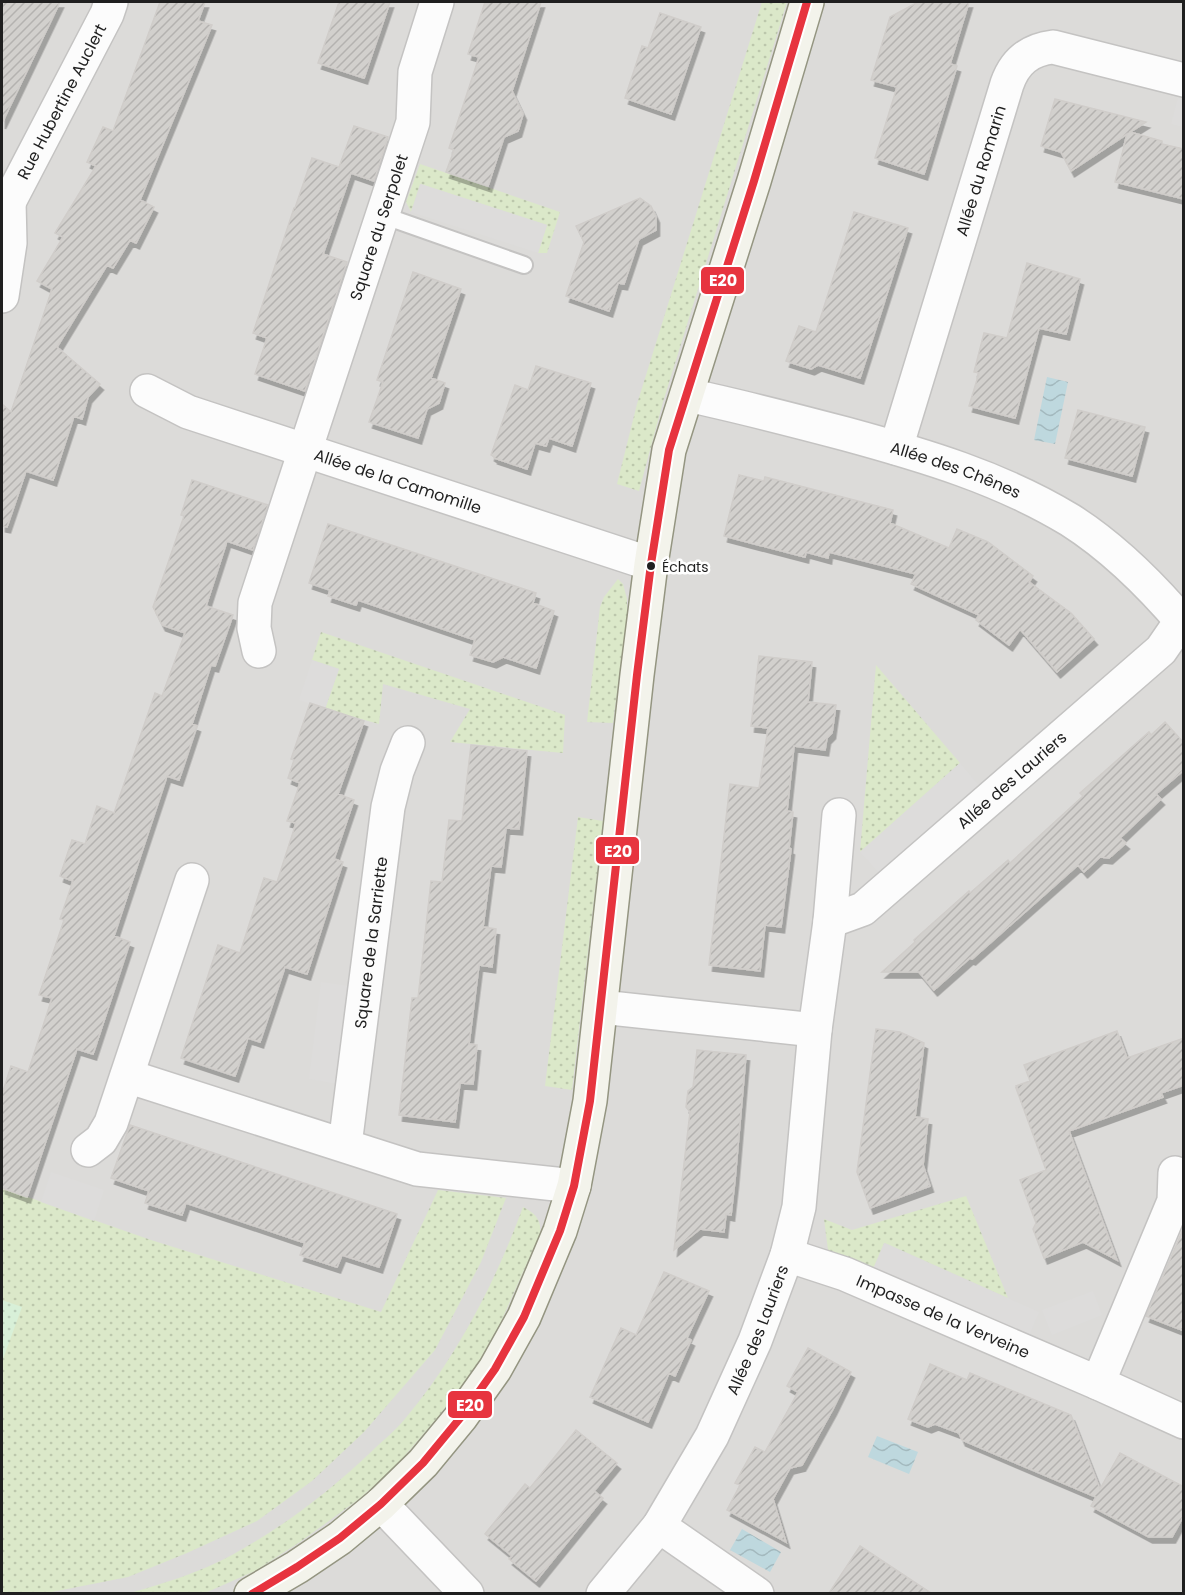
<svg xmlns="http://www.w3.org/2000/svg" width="1185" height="1595" viewBox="0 0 1185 1595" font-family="Poppins,sans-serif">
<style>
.residential{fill:#dcdbd9}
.grass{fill:url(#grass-dots)}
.park{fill:url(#park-dots)}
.parking{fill:#dddcdb}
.water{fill:url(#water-waves)}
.building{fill:url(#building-hatch);stroke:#d0cdca;stroke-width:1.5;filter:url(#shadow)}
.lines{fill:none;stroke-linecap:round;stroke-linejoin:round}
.lane-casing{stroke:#c4c3c2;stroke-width:20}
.street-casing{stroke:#c4c3c2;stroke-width:36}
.secondary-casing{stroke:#949581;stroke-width:36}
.lane{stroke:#fcfcfc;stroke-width:16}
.street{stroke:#fcfcfc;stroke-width:33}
.secondary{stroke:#f3f3eb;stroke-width:33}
.bus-1-casing{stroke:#fff;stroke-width:12}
.bus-1{stroke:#e7343f;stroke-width:8}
.bus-dot{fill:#1f1f1f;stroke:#fff;stroke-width:2}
.labels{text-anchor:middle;stroke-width:5;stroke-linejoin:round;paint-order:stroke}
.bus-label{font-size:14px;fill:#1f1f1f;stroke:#fff;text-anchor:start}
.street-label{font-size:16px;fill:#1f1f1f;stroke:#fff}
.line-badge{stroke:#fff;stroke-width:2}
.badge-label{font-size:16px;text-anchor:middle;font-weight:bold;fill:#fff}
</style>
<defs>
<pattern id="grass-dots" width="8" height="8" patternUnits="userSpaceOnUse" patternTransform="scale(1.5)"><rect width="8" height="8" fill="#dbe8c9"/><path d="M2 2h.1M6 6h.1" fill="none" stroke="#bcc7ac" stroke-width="1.8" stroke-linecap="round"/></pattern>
<pattern id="park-dots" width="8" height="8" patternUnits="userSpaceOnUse" patternTransform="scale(1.5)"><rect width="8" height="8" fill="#d8f0d8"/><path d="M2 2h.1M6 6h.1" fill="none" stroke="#b9cdb9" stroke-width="1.8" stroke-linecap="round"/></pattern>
<pattern id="water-waves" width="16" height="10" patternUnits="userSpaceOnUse" patternTransform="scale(1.5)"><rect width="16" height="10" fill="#bed8de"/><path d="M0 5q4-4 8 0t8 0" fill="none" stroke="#a3b9be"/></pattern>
<pattern id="building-hatch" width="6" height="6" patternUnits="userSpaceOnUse" patternTransform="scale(1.5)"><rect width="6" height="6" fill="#d2d0cd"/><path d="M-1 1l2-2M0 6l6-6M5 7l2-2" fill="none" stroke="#b4b2b0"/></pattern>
<filter id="shadow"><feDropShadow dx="3.5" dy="6" stdDeviation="0" flood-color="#0004"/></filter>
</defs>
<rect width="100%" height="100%" fill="#edebe8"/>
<path class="residential" d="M2 2H1183V1593H2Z"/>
<path class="grass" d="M762 2H787L663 402 639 491 617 484 637 404Z
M420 164 560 212 547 253H538L547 225 420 184 411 212 406 202Z
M618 579 623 584 627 599V617L613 723 587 722 600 607 604 597Z
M321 632 565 715 563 753 450 742 470 709 383 684 379 724 325 709 339 669 312 660Z
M876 665 960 763 860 852Z
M578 817 603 821 572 1090 545 1086Z
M2 1188 151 1240 381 1312 438 1190 506 1198 481 1262 435 1350 364 1432 312 1481 257 1521 187 1553 128 1577 47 1593 2 1594Z
M966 1196 1008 1298 885 1243 873 1269 828 1250 824 1219 852 1230Z
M523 1207C535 1213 542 1220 540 1234L500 1324 476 1366 438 1417 395 1467 359 1499 300 1542 255 1571 205 1593H130C165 1583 201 1572 232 1555 283 1527 329 1492 371 1452 382 1441 394 1432 404 1420 457 1357 495 1283 523 1207Z"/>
<path class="park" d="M2 1300 22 1307 3 1359H2Z"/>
<path class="parking" d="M1178 98 1183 100V127L1171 124Z
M421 184 547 225 538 253 411 212Z
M312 660 339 669 325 709 299 700Z
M960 763 981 788 882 876 860 852Z
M321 982 349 986 338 1084 309 1079Z
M51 1172 104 1190 94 1221 41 1202Z
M884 1243 1039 1312 1028 1338 873 1269Z
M1093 1291 1102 1315 1052 1335 1042 1310Z"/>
<path class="water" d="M1047 377 1068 382 1055 444 1034 440Z
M877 1436 918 1452 909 1474 868 1457Z
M742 1529 781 1552 770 1572 730 1550Z"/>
<path class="building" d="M2 2H60L2 123Z
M160 2H205L198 21 212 25 140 200 154 207 136 243 130 240 113 268 107 265 57 347 100 384 88 397 82 419 74 416 53 480 26 471 7 527 2 526V404L11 412 52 289 37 281 63 237 55 233 96 166 87 162 103 127 113 131Z
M339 2H390L364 78 318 63Z
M485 2H541L512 91 523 114 518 131 504 137 488 186 446 172 454 150 449 148 479 57 468 54Z
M918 2H969L950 64 957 66 924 174 875 158 897 87 871 80 890 17Z
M660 13 701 27 671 114 625 98 642 46 648 48Z
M1055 99 1146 122 1130 132 1162 141V144L1184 149V199L1115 182 1127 134 1071 171 1061 152 1041 146Z
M354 126 388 137 374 181 351 173 323 254 347 262 305 391 255 374 267 338 253 333 294 208H295L312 158 339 167Z
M640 198 651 206 656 217V230L639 239 624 284 618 283 609 311 566 296 584 242 576 226Z
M854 212 908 228 860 378 818 365 811 369 786 361 799 326 816 332Z
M1027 263 1080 279 1066 334 1039 328 1015 418 969 406 979 373 974 372 984 333 1007 338Z
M413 272 461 289 431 378 445 383 439 403 427 409 418 438 369 422 383 382 377 380Z
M536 366 591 383 572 446 549 438 546 446 535 443 527 469 494 458V457L491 455 515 385 528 390Z
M1078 410 1145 427 1132 476 1065 458Z
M739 475 764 481 765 477 893 510 890 523 949 548 957 529 988 542 1033 576 1029 582 1071 613 1094 639 1057 672 1020 629 1009 645 976 620 979 615 911 584 916 574 829 552 828 558 806 552 805 557 724 536Z
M192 480 268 505 253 550 227 541 206 606 233 615 215 666 211 665 192 724 197 726 179 780 167 776 114 936 130 942 93 1054 77 1049 27 1197 2 1188V1094L11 1066 28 1072 52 998 39 995 64 920 60 919 73 881 60 876 72 840 85 844 97 806 114 813 155 693 162 696 185 633 162 625 153 607 184 516 181 515Z
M328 524 536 593 533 603 554 611 536 668 503 657 493 662 470 655 475 640 358 600 356 605 328 596 330 590 309 583Z
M759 656 812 662 808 702 836 705 832 733 827 738 825 750 794 746 787 811 793 812 789 848 791 849 781 927 765 925 760 971 709 965 730 784 759 788 768 728 751 726Z
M310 703 364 721 338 794 354 800 334 859 343 862 307 974 285 967 260 1042 248 1038 235 1076 181 1058 218 945 240 953 264 878 277 882 296 823 287 821 300 783 288 778 294 760 291 759Z
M1165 722 1184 743V770L1156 794 1161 799 1120 838 1126 843 1109 858 1100 857 1084 872 1078 865 972 959 970 958 934 990 919 972H882L915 942 914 940 969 891 970 893 1008 860 1010 863 1083 796 1080 793 1149 732 1151 735Z
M471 745 527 751 519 829 506 828 501 867 491 866 483 927 496 929 492 967 479 965 469 1044 477 1045 473 1084 460 1083 455 1122 399 1115 412 998H418L431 881 442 882 449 820 462 821Z
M876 1029 900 1032 924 1043 915 1117 928 1119 923 1165 930 1186 870 1208 857 1172Z
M1117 1031 1127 1058 1184 1038V1085L1161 1093 1163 1097 1069 1131 1117 1260 1083 1242 1044 1258 1033 1229 1036 1223 1020 1180 1046 1170 1016 1088 1018 1089 1016 1086 1030 1081 1024 1065Z
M697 1050 746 1055 735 1180 731 1215 726 1214 724 1232 700 1229 674 1250 690 1112 686 1107 688 1091 693 1087Z
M130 1125 397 1214 379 1267 342 1255 337 1267 300 1255 305 1243 240 1221 186 1203 182 1215 145 1203 149 1191 111 1178Z
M1184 1227V1331L1146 1316Z
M664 1272 709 1291 687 1338 691 1340 675 1376 669 1373 648 1422 590 1397 621 1328 636 1335Z
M808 1348 851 1372 833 1409 802 1465 790 1468 773 1499 786 1542 727 1510 740 1485 735 1483 755 1447 765 1452 798 1392 787 1386Z
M930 1364 967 1380 970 1373 1071 1415 1100 1489 1120 1453 1184 1487V1515L1172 1537H1149L1091 1506 1096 1497 962 1440 959 1433 935 1424 928 1427 908 1419Z
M576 1430 617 1463 594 1491 603 1498 536 1581 509 1559 512 1556 485 1534 525 1484 530 1488Z
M860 1546 931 1593H829Z"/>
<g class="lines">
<g class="lane-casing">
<path id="lane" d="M382 215 524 265"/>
</g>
<g class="street-casing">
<g id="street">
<path id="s1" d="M2 207 9 202 107 14 111 2"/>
<path d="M2 296 10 243 9 202"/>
<path id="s2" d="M147 391 188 412 651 564"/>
<path id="s3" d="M687 395C740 406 793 420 846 434 923 455 1001 478 1070 520 1114 548 1150 584 1184 624"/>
<path id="s4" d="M896 448 1007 84C1015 61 1029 50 1053 47L1184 80"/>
<path id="s5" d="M259 651 254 628 255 603 413 122 415 72 437 2"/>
<path id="s6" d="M830 921 863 909 1161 650 1181 621"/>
<path d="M601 1007 815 1030"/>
<path d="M127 1076 417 1169 574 1186"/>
<path id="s7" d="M345 1145 388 807 397 771 408 743"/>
<path d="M88 1150 101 1140 111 1123 192 880"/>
<path id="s8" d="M787 1255 845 1274 1098 1383 1184 1422"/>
<path d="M1098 1383 1174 1201 1175 1173"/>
<path d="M381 1504 467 1594"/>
<path d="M659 1526 757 1594"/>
<path id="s9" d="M603 1594 659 1526 712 1436 755 1341 787 1255 799 1207 815 1030 830 921 839 815"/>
</g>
</g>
<g class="secondary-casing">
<path id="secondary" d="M251 1594 297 1567 340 1538 381 1504 423 1463 461 1417 495 1369 524 1317 560 1231 574 1186 590 1101 637 675 651 564 669 450 754 181 807 2"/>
</g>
<use href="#lane" class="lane"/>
<use href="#street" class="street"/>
<use href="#secondary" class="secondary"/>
<g class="bus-1-casing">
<path id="bus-1" d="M252 1594 297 1567 340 1538 381 1504 423 1463 461 1417 495 1369 524 1317 560 1231 574 1186 590 1101 637 675 651 564 669 450 754 181 807 2"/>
</g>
<use href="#bus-1" class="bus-1"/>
</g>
<circle class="bus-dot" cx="651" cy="566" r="5"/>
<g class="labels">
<g class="bus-label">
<text x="662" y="572">Échats</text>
</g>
<g class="street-label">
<text dy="6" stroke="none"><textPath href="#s1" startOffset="122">Rue Hubertine Auclert</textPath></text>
<text dy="6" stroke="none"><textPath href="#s4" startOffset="290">Allée du Romarin</textPath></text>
<text dy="6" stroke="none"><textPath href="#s5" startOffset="444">Square du Serpolet</textPath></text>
<text dy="6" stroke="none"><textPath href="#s3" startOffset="279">Allée des Chênes</textPath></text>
<text dy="6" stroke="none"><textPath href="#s2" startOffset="267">Allée de la Camomille</textPath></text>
<text dy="6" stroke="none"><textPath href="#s6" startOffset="232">Allée des Lauriers</textPath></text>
<text dy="6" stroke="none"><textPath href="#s7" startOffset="204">Square de la Sarriette</textPath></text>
<text dy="6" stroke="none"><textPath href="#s8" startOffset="168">Impasse de la Verveine</textPath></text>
<text dy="6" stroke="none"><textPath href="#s9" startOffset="308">Allée des Lauriers</textPath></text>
</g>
</g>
<g class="line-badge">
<rect x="700" y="266" width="45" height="29" rx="6" fill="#e7343f"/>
<rect x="595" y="836" width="45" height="29" rx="6" fill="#e7343f"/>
<rect x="447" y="1390" width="46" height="29" rx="6" fill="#e7343f"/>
</g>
<g class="badge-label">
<text x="723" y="286">E20</text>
<text x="618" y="857">E20</text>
<text x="470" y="1411">E20</text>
</g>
<rect width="1185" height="1595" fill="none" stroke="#1f1f1f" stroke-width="6"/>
</svg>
